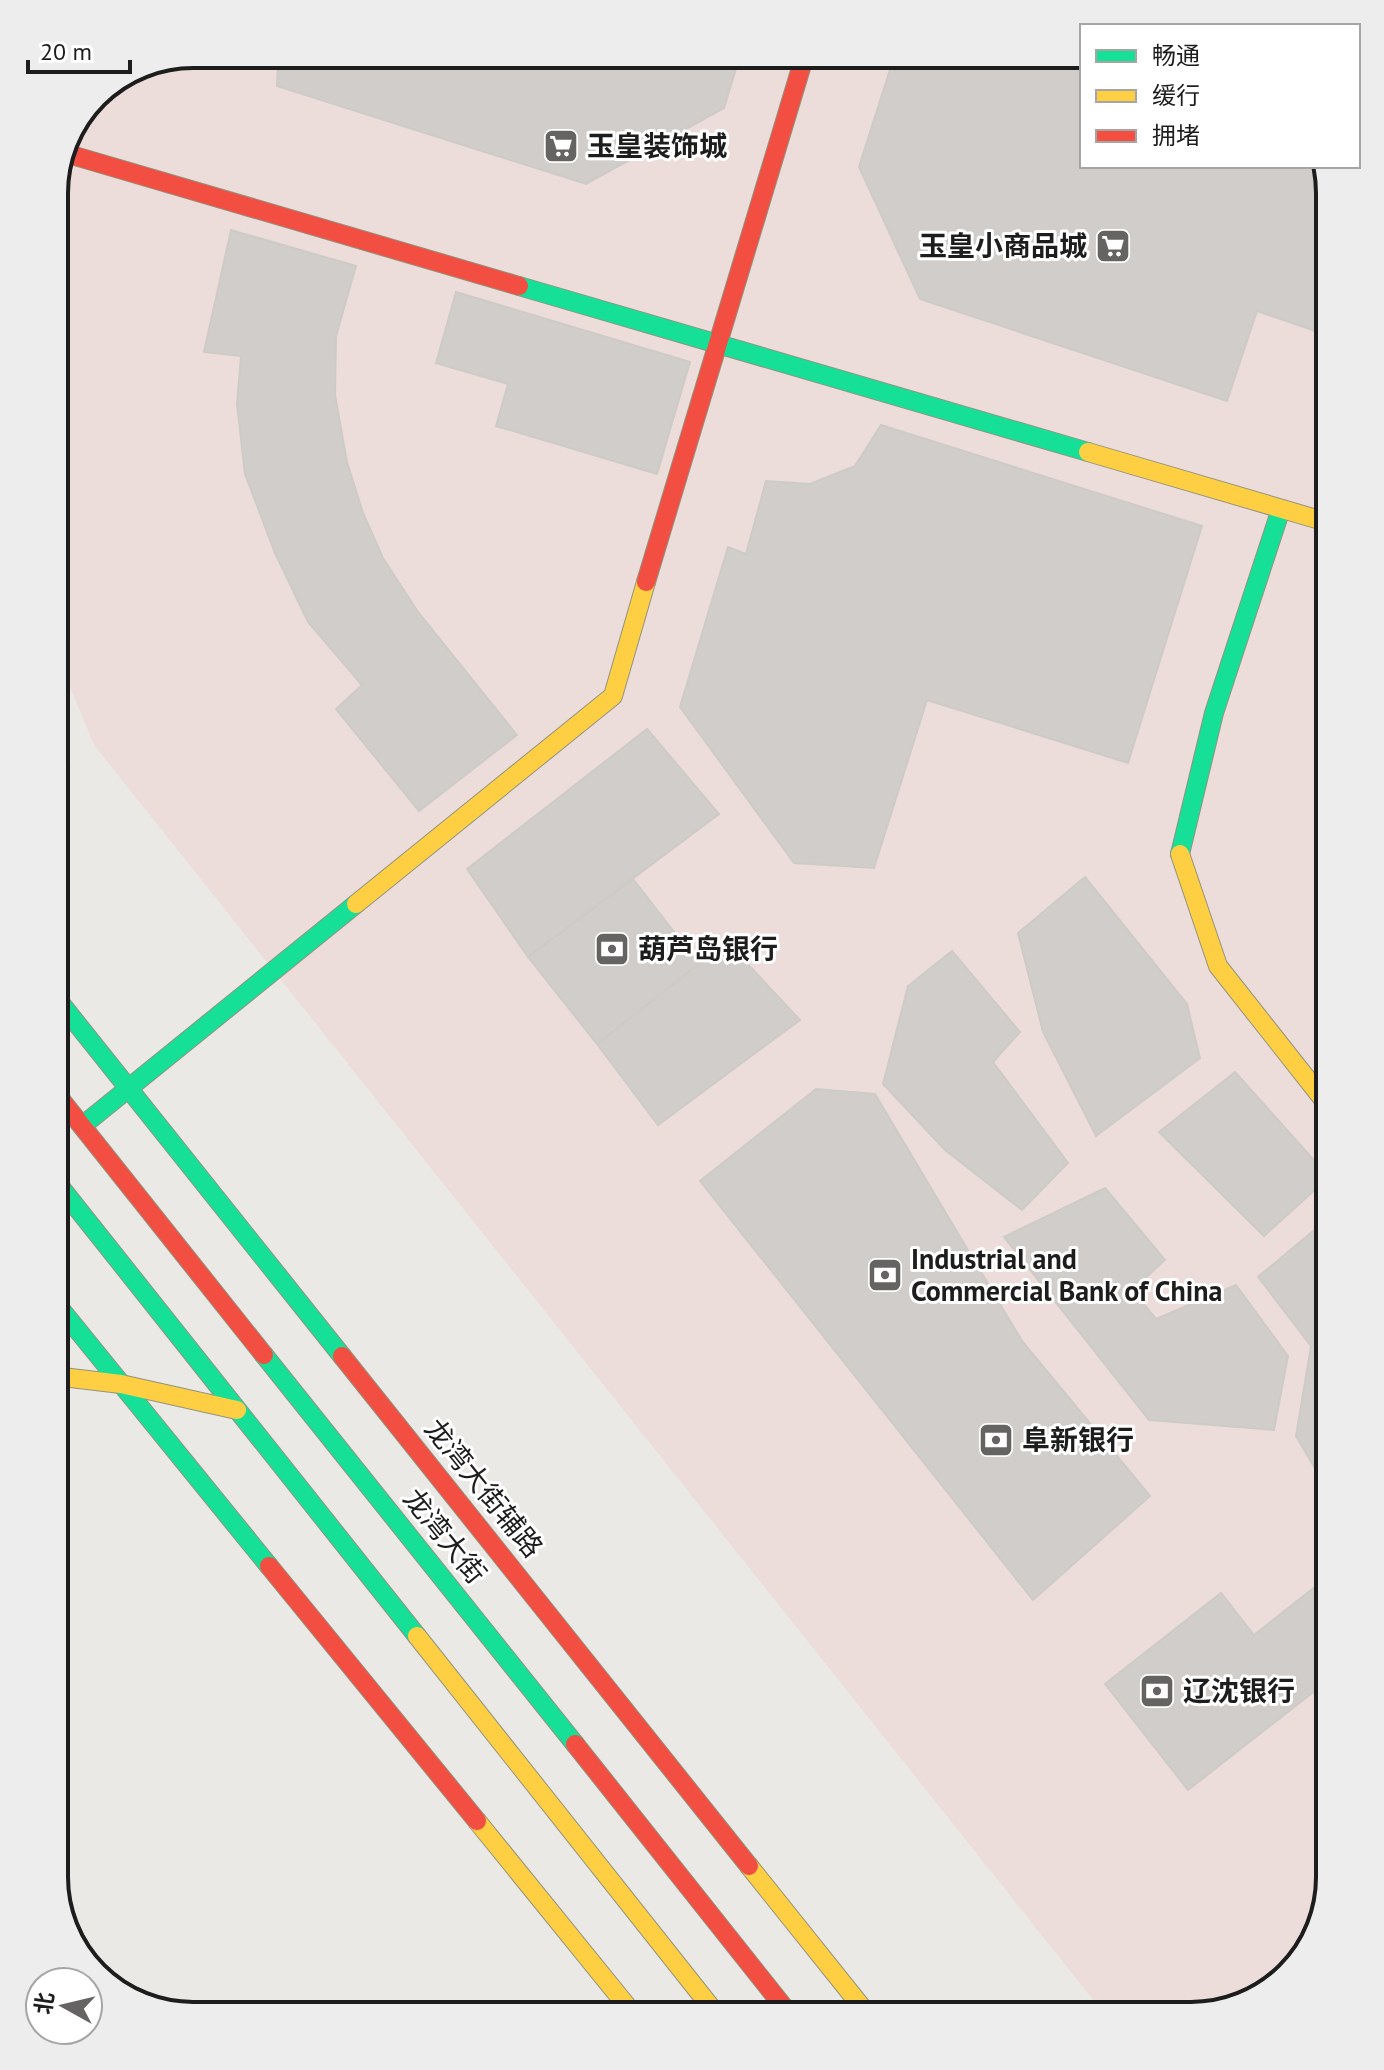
<svg xmlns="http://www.w3.org/2000/svg" width="1384" height="2070" viewBox="0 0 1384 2070" font-family="'PT Sans','Noto Sans SC',sans-serif">
<style>
.commercial{fill:#ecdddb}
.building{fill:#d0cdca;stroke:#cecbc7;stroke-width:2}
.lines{fill:none;stroke-linecap:round;stroke-linejoin:round}
.fast-casing{stroke:#92937f;stroke-width:20}
.slow-casing{stroke:#92937f;stroke-width:20}
.jam-casing{stroke:#92937f;stroke-width:20}
.fast{stroke:#16e098;stroke-width:18}
.slow{stroke:#ffcf43;stroke-width:18}
.jam{stroke:#f24e42;stroke-width:18}
.labels{text-anchor:middle;stroke-width:6;stroke-linejoin:round;paint-order:stroke}
.poi-label{font-size:28px;font-weight:bold;fill:#1d1d1d;stroke:#fff;text-anchor:start}
.street-label{font-size:28px;fill:#1d1d1d;stroke:#fff}
.rim{fill:none;stroke:#1d1d1d;stroke-width:4}
</style>
<rect width="100%" height="100%" fill="#ebe9e5"/>
<path class="commercial" d="M1082 55V166H1323L1330 193V1878L1311 1947 1224 2007 1192 2016H1106L94 745 54 648V184L95 94 140 64Z"/>
<path class="building" d="M1082 55V166H1323L1330 193V336L1257 311 1227 401 920 299 859 167 894 57Z
M739 59 724 108 586 184 277 86 278 63Z
M231 230 356 266 336 336 335 395 347 462 363 513 383 558 418 612 517 735 419 811 336 709 362 685 308 622 275 553 245 474 237 404 241 356 204 352Z
M456 292 690 362 657 474 496 426 508 384 436 363Z
M881 425 1202 526 1128 763 927 700 874 868 794 863 680 707 728 547 746 554 766 481 810 484 855 466Z
M647 729 719 814 528 957 467 869Z
M1085 877 1187 1004 1200 1058 1096 1136 1043 1032 1018 933Z
M633 879 699 964 597 1044 528 957Z
M727 942 800 1020 658 1125 597 1044Z
M952 951 1020 1032 993 1062 1068 1163 1022 1210 945 1150 883 1084 908 986Z
M1235 1072 1329 1177 1264 1236 1159 1132Z
M816 1089 875 1094 1022 1341 1150 1496 1033 1600 700 1181Z
M1105 1188 1165 1260 1132 1290 1156 1319 1236 1285 1288 1356 1274 1430 1149 1420 1004 1237Z
M1330 1217V1334L1311 1346 1258 1277Z
M1330 1334V1494L1296 1436 1311 1346Z
M1330 1575V1679L1188 1790 1105 1684 1221 1593 1254 1635Z"/>
<g class="lines">
<g class="fast-casing">
<path id="fast" d="M519 286 1088 452
M1180 854 1214 713 1281 509
M54 995 342 1356
M82 1126 356 904
M54 1179 417 1636
M54 1301 269 1566
M264 1355 575 1744"/>
</g>
<g class="slow-casing">
<path id="slow" d="M1088 452 1330 523
M1180 854 1218 966 1330 1108
M356 904 613 696 646 582
M54 1376 121 1384 237 1410
M417 1636 718 2016
M477 1821 635 2016
M749 1866 869 2016"/>
</g>
<g class="jam-casing">
<path id="jam" d="M68 154 519 286
M646 582 804 58
M54 1091 264 1355
M342 1356 749 1866
M269 1566 477 1821
M575 1744 791 2016"/>
</g>
<use href="#fast" class="fast"/>
<use href="#slow" class="slow"/>
<use href="#jam" class="jam"/>
</g>
<defs>
<g id="supermarket-square" transform="scale(1.8)"><rect x="-9" y="-9" width="18" height="18" rx="4" fill="#656463" stroke="#fff"/><path d="M-6-5.5h2.5l.6 2H6L4.5 2H-2.5L-4.4-4H-6ZM-1.5 3.2a1.3 1.3 0 1 0 .1 0ZM3 3.2a1.3 1.3 0 1 0 .1 0Z" fill="#fff"/></g>
<g id="bank-square" transform="scale(1.8)"><rect x="-9" y="-9" width="18" height="18" rx="4" fill="#656463" stroke="#fff"/><path d="M-6-4H6V4H-6ZM0-2.3a2.3 2.3 0 1 0 0 4.6a2.3 2.3 0 1 0 0-4.6Z" fill="#fff"/></g>
</defs>
<g fill-rule="evenodd">
<use href="#supermarket-square" x="561" y="146"/>
<use href="#supermarket-square" x="1113" y="246"/>
<use href="#bank-square" x="612" y="949"/>
<use href="#bank-square" x="885" y="1275"/>
<use href="#bank-square" x="996" y="1440"/>
<use href="#bank-square" x="1157" y="1691"/>
</g>
<g class="labels">
<g class="poi-label">
<text x="587" y="156">玉皇装饰城</text>
<text x="1087" y="256" text-anchor="end">玉皇小商品城</text>
<text x="638" y="959">葫芦岛银行</text>
<text x="911" y="1269">Industrial and<tspan x="911" dy="32">Commercial Bank of China</tspan></text>
<text x="1022" y="1450">阜新银行</text>
<text x="1183" y="1701">辽沈银行</text>
</g>
<g class="street-label">
<text transform="translate(484 1488) rotate(51)" y="10">龙湾大街辅路</text>
<text transform="translate(445 1536) rotate(51)" y="10">龙湾大街</text>
</g>
</g>
<path d="M0 0H1384V2070H0ZM193 68H1191A125 125 0 0 1 1316 193V1877A125 125 0 0 1 1191 2002H193A125 125 0 0 1 68 1877V193A125 125 0 0 1 193 68Z" fill="#ededed" fill-rule="evenodd"/>
<path class="rim" d="M193 68H1191A125 125 0 0 1 1316 193V1877A125 125 0 0 1 1191 2002H193A125 125 0 0 1 68 1877V193A125 125 0 0 1 193 68Z"/>
<rect x="1080" y="24" width="280" height="144" fill="#ffffff" stroke="#a5a5a5" stroke-width="2"/>
<rect x="1096" y="50" width="40" height="12" fill="#16e098" stroke="#a5a5a5" stroke-width="2"/>
<text x="1152" y="64" font-size="24" fill="#1d1d1d">畅通</text>
<rect x="1096" y="90" width="40" height="12" fill="#ffcf43" stroke="#a5a5a5" stroke-width="2"/>
<text x="1152" y="104" font-size="24" fill="#1d1d1d">缓行</text>
<rect x="1096" y="130" width="40" height="12" fill="#f24e42" stroke="#a5a5a5" stroke-width="2"/>
<text x="1152" y="144" font-size="24" fill="#1d1d1d">拥堵</text>
<g transform="translate(64 2006) rotate(278)"><circle r="38" fill="#ffffff" stroke="#a5a5a5" stroke-width="2"/>
<path d="M0-6L14 30L0 20L-14 30Z" fill="#656463"/>
<text y="-12" font-size="22" font-weight="bold" text-anchor="middle" fill="#1d1d1d">北</text>
</g>
<path d="M28 60v12h102v-12" fill="none" stroke="#1d1d1d" stroke-width="4"/>
<text x="40" y="60" font-size="24" fill="#1d1d1d" stroke="#ffffff" stroke-width="6" paint-order="stroke">20 m</text>
</svg>
